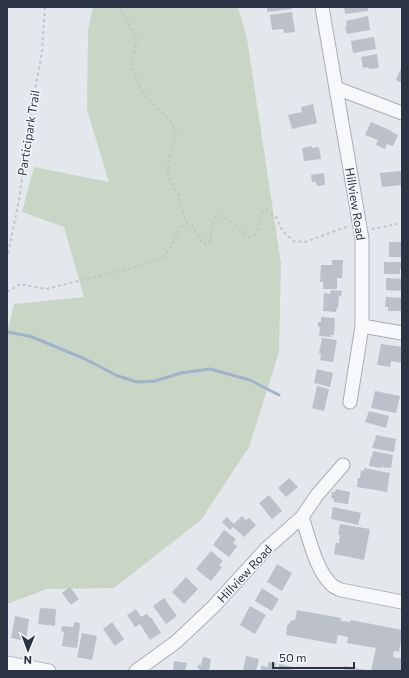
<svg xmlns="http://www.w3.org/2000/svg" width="409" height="678" viewBox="0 0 409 678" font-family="Commissioner,sans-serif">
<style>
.green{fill:#c9d6c5}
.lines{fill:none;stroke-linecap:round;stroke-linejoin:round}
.stream{stroke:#9fb4cc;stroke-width:3}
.building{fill:#bbc0ca}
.street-casing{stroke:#a9aeb7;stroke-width:15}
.path{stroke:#c2c5cb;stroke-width:2;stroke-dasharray:3 3;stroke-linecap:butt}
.street{stroke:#f7f8fa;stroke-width:13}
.labels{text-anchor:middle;stroke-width:3;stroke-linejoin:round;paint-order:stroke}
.street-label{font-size:12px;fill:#2b3445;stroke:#f4f6f9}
</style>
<rect width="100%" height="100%" fill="#e4e7ec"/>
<path class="green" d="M93 7H238L247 39 281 263 279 352 249 447 201 520 114 588 47 589 7 604V333L14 304 84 297 64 227 22 212 34 167 109 182 87 110 88 30Z"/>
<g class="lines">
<path class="stream" d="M7 332 29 336 42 341 85 359 118 376 137 382 155 381 181 373 210 369 250 380 279 395"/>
</g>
<path class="building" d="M267 7H292V9L267 12Z
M344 7H368V11L345 14Z
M292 12 295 32 284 33 283 29 272 30 270 15Z
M368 16 370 30 347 34 345 27 347 26 346 21Z
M374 37 376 49 353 53 351 41Z
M377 54 379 68 369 69 368 67 363 68 361 57Z
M402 66V83L396 80Z
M313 104 317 123 292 129 288 115 302 112 301 107Z
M371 122 392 131V132L398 135 393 146 387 144 385 149 376 145 378 140 365 135Z
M312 146V148L319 147 321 159 304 161 302 148Z
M402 171V185L382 187 380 173Z
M324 173 325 185 317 186 316 182H312L311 175Z
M389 242H402V257H389Z
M332 260H343L342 278H337V289H323V282H320L321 265H332Z
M384 262H402V269H400V274H384Z
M386 278 402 279V291L386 290Z
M331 290 342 291 341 296H339L338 308 337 307 336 312 323 311 324 293 330 294Z
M386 297 402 298V311H388V307H385Z
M321 317 335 318 334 335H331V337L319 336 320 327H318V322H321Z
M322 338 337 340 333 362 320 360 321 354 319 353Z
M381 344 402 347V363L391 361 390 367 377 365Z
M317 369 333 373 330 387 314 383Z
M317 386 329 389 324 411 312 408Z
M375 391 400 396 396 413 371 408Z
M369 411 389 416 386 428 365 422Z
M376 435 396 439 394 452 372 448 374 441H375Z
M373 451 393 455 391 468 381 467V468L369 466 371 457H372Z
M364 468 390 473 387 492 357 487 358 478H360L361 470 364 471Z
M289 478 298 487 286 497 278 488Z
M336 489 350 492 348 504 334 502V499L331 498 332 492H335Z
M269 495 282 511 272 519 259 503Z
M333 507 361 513 358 525 331 519Z
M242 516 246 520 249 518 256 525 244 537 233 527 230 530 222 522 227 517 234 524Z
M340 524 370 529 364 560 334 554 336 543H339L340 535H338Z
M224 530 236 539 233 543 237 546 229 557 213 545Z
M211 551 223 561 219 565 222 567 211 581 196 569Z
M277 564 292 573 282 591 267 582Z
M186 577 198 589 184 604 172 592Z
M70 587 79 599 71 605 62 593Z
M262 588 279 599 272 611 255 601Z
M164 598 177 616 166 624 153 606Z
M250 606 266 615 255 634 240 625Z
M40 608 56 609 55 626 38 624Z
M136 609 141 617 147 614 150 618 151 617 161 633 150 640 140 624 135 627 127 615Z
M297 610 341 618V621L350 622 351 620 402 630V637L399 652 394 651 393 657 402 659V671H371L376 648 347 643 348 637 338 635 336 644 286 635 287 626 292 620H295Z
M15 616 29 619 26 641 11 638Z
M75 622 80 623V625L77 648 62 646 64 632 61 631 62 626 73 627 74 624Z
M112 622 124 639 115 646 103 629Z
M82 633 97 636 92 660 77 657Z
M246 656 259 659 256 671H243Z
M203 657 211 659 209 671H199V668H197L198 665H201Z
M174 661 187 663 185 671H173Z
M268 662 276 663 275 671H261V666L268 667Z
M279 664 293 667 292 671H278Z
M344 666 365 670V671H343Z"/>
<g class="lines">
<g class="street-casing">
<path id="street" d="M322 7 362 239V326L350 402
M336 88 402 113
M362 326 402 333
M302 517C309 537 316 572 333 586 335 587 338 589 341 590L402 602
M7 663 49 671
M136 671 176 642 213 607 267 548 302 517 317 495 343 465"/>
</g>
<path class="path" d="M121 7V10L137 39 131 64 143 94 171 121 176 133 168 164V177L178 194 186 223
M372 228 373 229 402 223
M7 259 19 200 30 117 42 52 45 7
M7 292 20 284 46 289 135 267 160 259 170 250 180 228 186 223 192 225 202 243 206 244 209 243 215 217 221 216 228 220 250 237C260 235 260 220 262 211L267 210 276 217 282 230 293 241 305 242 349 226"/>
<use href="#street" class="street"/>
</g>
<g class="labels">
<g class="street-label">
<text transform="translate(29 133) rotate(-81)" y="4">Participark Trail</text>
<text transform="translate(355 204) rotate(81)" y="4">Hillview Road</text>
<text transform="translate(245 574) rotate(-47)" y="4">Hillview Road</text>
</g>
</g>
<rect width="409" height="678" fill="none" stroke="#2b3445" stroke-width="16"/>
<g transform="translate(28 650) rotate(181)" stroke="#f4f6f9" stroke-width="3" paint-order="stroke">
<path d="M0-3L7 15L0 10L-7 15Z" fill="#2b3445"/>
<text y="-6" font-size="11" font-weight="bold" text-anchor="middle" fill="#2b3445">N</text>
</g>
<path d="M273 662v6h81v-6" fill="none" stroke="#2b3445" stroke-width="2"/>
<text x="279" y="662" font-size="12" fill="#2b3445" stroke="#f4f6f9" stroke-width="3" paint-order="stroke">50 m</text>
</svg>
